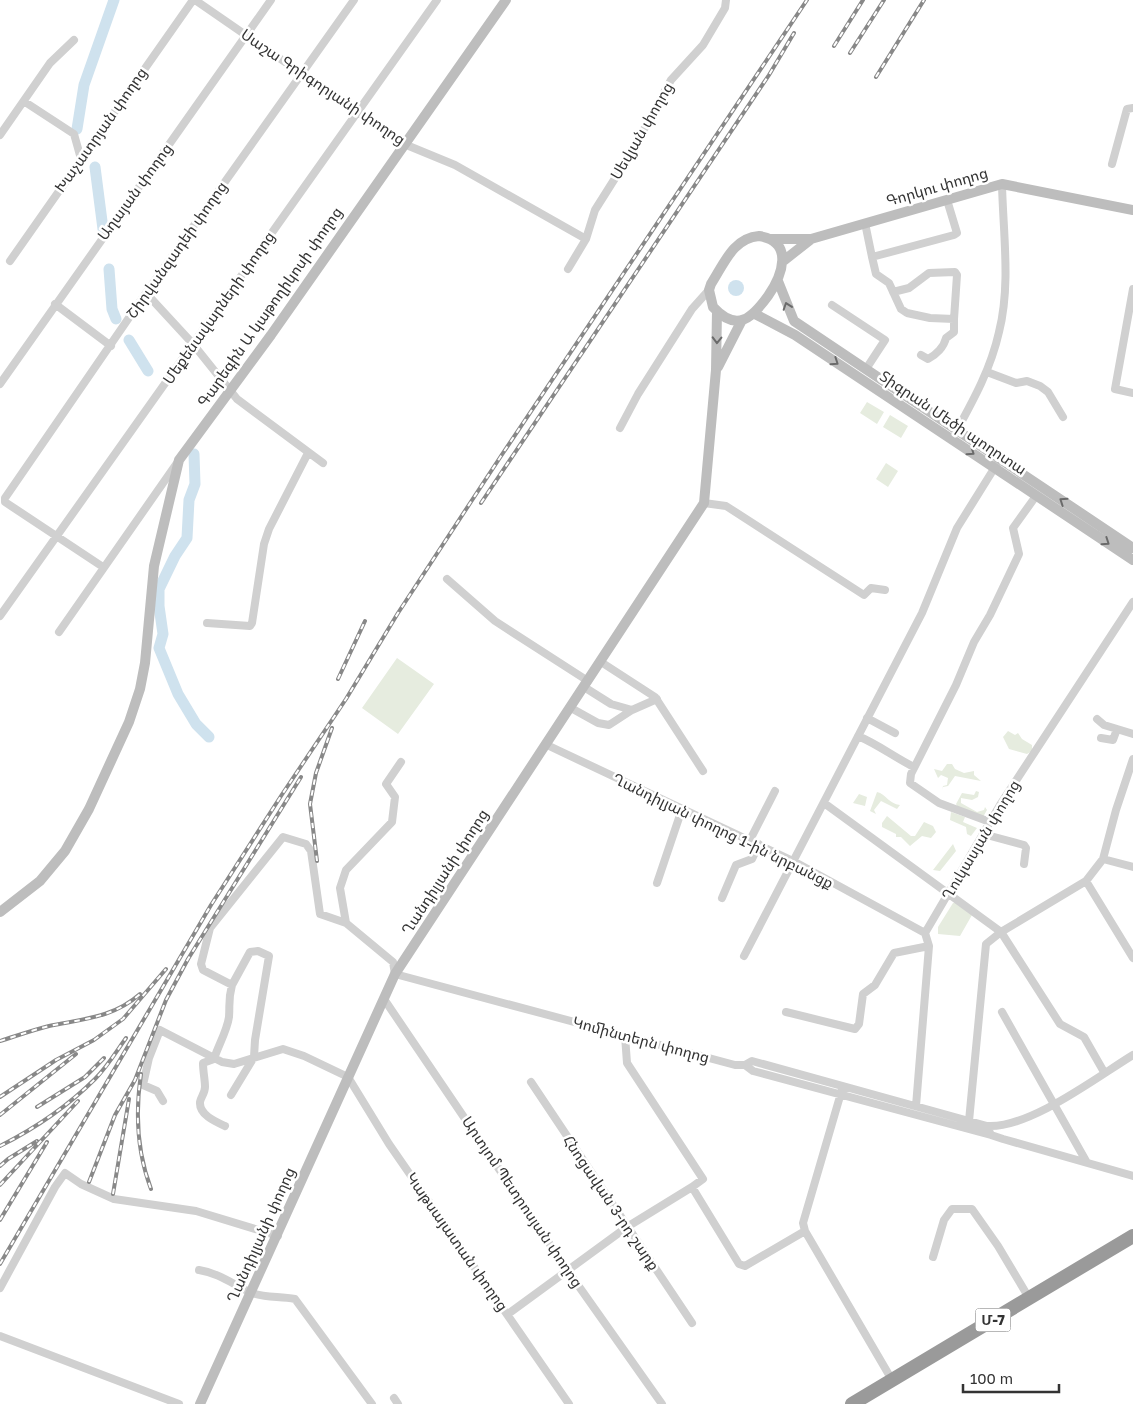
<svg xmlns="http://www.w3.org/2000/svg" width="1133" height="1404" viewBox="0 0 1133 1404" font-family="'Golos Text','Noto Sans Armenian',sans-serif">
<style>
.green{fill:#e6ecdf}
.water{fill:#cfe2ee}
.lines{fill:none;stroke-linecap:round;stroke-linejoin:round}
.river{stroke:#cfe2ee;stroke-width:11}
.street{stroke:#d0d0d0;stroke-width:8}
.secondary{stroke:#bdbdbd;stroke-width:10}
.highway{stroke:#9a9a9a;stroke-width:14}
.rail-casing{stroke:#888;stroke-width:4}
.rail{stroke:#fff;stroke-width:2;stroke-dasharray:5.5;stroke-linecap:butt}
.oneway{stroke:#6a6a6a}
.labels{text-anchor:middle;stroke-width:5;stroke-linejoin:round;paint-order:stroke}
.shield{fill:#fff;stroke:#707070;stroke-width:1}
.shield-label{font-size:14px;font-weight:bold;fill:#333}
.street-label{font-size:15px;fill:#333;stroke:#fff}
</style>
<rect width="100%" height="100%" fill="#fff"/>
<path class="green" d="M867 402 884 412 877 424 860 413Z
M890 415 908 426 901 438 883 427Z
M886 463 898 471 888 487 876 479Z
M397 658 434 684 398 734 362 708Z
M1008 731 1015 735 1018 733 1022 739 1032 745V751L1027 754 1009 749 1003 737Z
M947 764H952L955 769 964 773 974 771V775L981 781 955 776 948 786 943 787 942 790 943 786 947 785 948 778 941 775 938 778 934 769 942 771Z
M976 791 979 792 978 797 972 800 961 798V803L977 812 984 810 985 807 987 810 983 817 958 808 956 804 962 793 974 795Z
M877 792C886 794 889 804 900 805L897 809 881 801 874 810 876 814 870 811Z
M859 794 867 797 865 806 853 803Z
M951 812 965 817 963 822 977 828 971 836 967 834 966 827 950 820Z
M887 816 911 836H915L924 822 933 826 936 832 931 838 922 836 910 846 901 837H896V834L882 827V823Z
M953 844 956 851 940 871 933 870Z
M953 903H956L972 915 960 936 938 934V927Z"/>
<path class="water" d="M728 288a8 8 0 1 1 16 0a8 8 0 1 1-16 0Z"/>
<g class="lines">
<path class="river" d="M77 129 84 85 114 0
M95 167 103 229
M109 269 112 309 116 319
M129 340 148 371
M194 454 195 484 189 500 187 538 175 556 159 589V606L163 634 159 648 178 694 196 724 209 737"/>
<path class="street" d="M195 0 404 144 455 165 586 239
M25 102 74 134 81 159
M0 135 50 63 74 40
M1112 164 1127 109 1133 108
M865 223 872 257 954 235 957 233 947 200
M872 257 876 274 889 283 901 309 907 313 930 318 954 319V332L946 338C944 347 936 355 928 359L921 355
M10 261 193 0
M568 269 586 239 595 210 631 153 671 80 703 45 725 8 726 0
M1133 289 1115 389 1133 393
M893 292 909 288 929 273 955 272 957 275 954 319
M146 293 193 344 237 399 323 463
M55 304 111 346
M832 305 885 340 866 369
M987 372 1016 383 1027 381 1040 386 1048 392 1063 417
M0 384 271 0
M620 428 638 394 692 309 709 290
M957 430C974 399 991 368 999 332 1011 285 1003 232 1002 184
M704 503 726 506 864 595 871 588 885 590
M103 567 5 502V498L146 293 354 0
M447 579 495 621 588 681
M0 616 437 0
M207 623 250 626 252 623 264 544 269 529 308 453
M59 632 177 463
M601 662 655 697 703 771
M584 687 611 704 632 710 657 699
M571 708 598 723 609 725 632 710
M867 718 895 733
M1097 719 1104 725 1133 734
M858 736C879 745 894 757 914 767
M1101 738 1113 740 1117 729
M547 745 793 861 925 933
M401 762 386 784 395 797 392 822 346 870 340 888 346 923 393 962 395 974 735 1065H745L752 1061 987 1126 991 1135 1003 1139 1133 1176
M824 803 1001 932 1060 1024 1084 1037 1104 1072
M990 822 939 803 910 783 911 774 956 685 974 642 990 615 1019 554 1013 528 1036 496
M983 834 1024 845 1026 848 1024 864
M750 840 775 791
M1103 859 1133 867
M1086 881 1133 958
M657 883 682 809
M722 898 736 865 752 859 759 844
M744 956 922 613 957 528 1000 459
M384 999 568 1271 662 1404
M786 1012 855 1029 859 1024 863 994 875 985 894 953 929 946
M1002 1012 1086 1161
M625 1036 627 1063 703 1179 692 1187 739 1264 745 1266 805 1231
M745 1065 753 1071 991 1135
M531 1082 692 1323
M843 1086 803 1223 805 1231 892 1380
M231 1095 254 1057 255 1040 269 956 258 951 250 952 232 985
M163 1101 157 1091 143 1085 149 1058 160 1030 222 1062 234 1064 283 1049 304 1056 348 1077 389 1144 569 1404
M916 1106 929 946 925 933 1000 805 1133 602
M969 1121 986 944 1001 932 1086 881 1103 859 1116 810 1133 759
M225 1126C216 1122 199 1115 200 1102 201 1097 205 1093 205 1087 205 1079 203 1072 203 1063L214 1059C218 1046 227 1031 229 1017 230 1004 228 1000 232 985L203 970 201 964 210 928 283 837 306 844 311 851 320 914 346 923
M987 1126C1029 1129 1097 1077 1133 1055
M933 1257 944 1220 952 1209H972L998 1246 1029 1298
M199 1270C219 1273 234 1285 252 1293 266 1298 280 1296 295 1299L372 1404
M0 1288 55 1187 65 1173 81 1184 114 1199 196 1211 278 1236
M508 1314 627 1227 692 1187
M0 1336 179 1404
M394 1398 398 1404"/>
<path class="secondary" d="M759 236C795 241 782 276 768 296 752 318 737 333 713 307L709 290 711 284C724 264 733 238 759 236Z
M769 239H811L1002 184 1133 210
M782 262 810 240
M778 281 794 321 1133 548
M755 314 795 335 1133 560
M718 367 742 320
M0 912 40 881 65 851 89 809 129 722 140 689 145 663 154 566 179 460 271 335 506 0
M200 1404 395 974 704 503 716 370 717 311"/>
<path class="highway" d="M852 1404 1133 1236"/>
<g class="rail-casing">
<path id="rail" d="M834 46 863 0
M850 53 884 0
M876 77 924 0
M481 503 769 75 794 33
M338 679 365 621
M317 861 310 804 316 773 332 728
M0 1041C16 1036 33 1030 49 1026 82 1019 113 1018 140 994
M141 1074C135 1114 137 1152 151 1189
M0 1097 56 1060 94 1040 123 1019 166 969
M37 1107 85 1077 104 1058
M0 1115 76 1054
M0 1146C34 1129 68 1106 95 1079 107 1067 116 1052 126 1038
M0 1166 8 1159 37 1141
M89 1182 115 1115 135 1080 166 1000 188 959 301 777
M0 1185 78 1101
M113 1194 129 1099
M0 1220 47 1142
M0 1264 211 905 281 796 346 699 398 613 501 456 807 0"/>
</g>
<use href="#rail" class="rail"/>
</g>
<defs><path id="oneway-chevron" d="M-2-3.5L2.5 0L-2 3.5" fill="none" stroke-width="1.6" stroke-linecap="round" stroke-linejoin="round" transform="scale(1.25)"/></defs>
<g class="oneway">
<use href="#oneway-chevron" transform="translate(787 306) rotate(-109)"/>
<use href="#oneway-chevron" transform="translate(717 340) rotate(91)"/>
<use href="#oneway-chevron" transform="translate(835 362) rotate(34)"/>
<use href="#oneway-chevron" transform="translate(971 452) rotate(34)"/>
<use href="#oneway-chevron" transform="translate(1063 501) rotate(-146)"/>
<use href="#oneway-chevron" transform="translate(1106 542) rotate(34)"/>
</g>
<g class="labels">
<rect class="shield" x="975.5" y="1308.5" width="35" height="23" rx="4"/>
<g class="shield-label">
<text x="993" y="1325">Մ-7</text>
</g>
<g class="street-label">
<text transform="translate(323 87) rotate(34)" y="5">Սաշա Գրիգորյանի փողոց</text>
<text transform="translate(101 130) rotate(-55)" y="5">Խաչատրյան փողոց</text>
<text transform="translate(642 131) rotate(-60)" y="5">Սեվյան փողոց</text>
<text transform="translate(937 187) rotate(-16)" y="5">Գորկու փողոց</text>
<text transform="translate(135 192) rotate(-54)" y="5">Աղայան փողոց</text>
<text transform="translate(177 250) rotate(-55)" y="5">Շիրվանզադեի փողոց</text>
<text transform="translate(270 307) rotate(-55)" y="5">Գարեգին Ա կաթողիկոսի փողոց</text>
<text transform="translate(219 308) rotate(-55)" y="5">Մեքենավարների փողոց</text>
<text transform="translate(953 423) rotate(34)" y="5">Տիգրան Մեծի պողոտա</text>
<text transform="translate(723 831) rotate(26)" y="5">Ղանդիլյան փողոց 1-ին նրբանցք</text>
<text transform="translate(981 840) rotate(-59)" y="5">Ղուկասյան փողոց</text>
<text transform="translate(445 872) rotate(-57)" y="5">Ղանդիլյանի փողոց</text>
<text transform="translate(641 1040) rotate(15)" y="5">Կոմինտերն փողոց</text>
<text transform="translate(522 1202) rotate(56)" y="5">Արտյոմ Պետրոսյան փողոց</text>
<text transform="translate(611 1203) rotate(56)" y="5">Հնոցավան 3-րդ շարք</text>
<text transform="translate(261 1235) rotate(-66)" y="5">Ղանդիլյանի փողոց</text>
<text transform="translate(457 1242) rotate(55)" y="5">Կաթսայատան փողոց</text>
</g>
</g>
<path d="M963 1384v8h96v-8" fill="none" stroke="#333333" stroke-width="2.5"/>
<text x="970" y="1384" font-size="15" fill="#333333" stroke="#ffffff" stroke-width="4" paint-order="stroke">100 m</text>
</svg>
